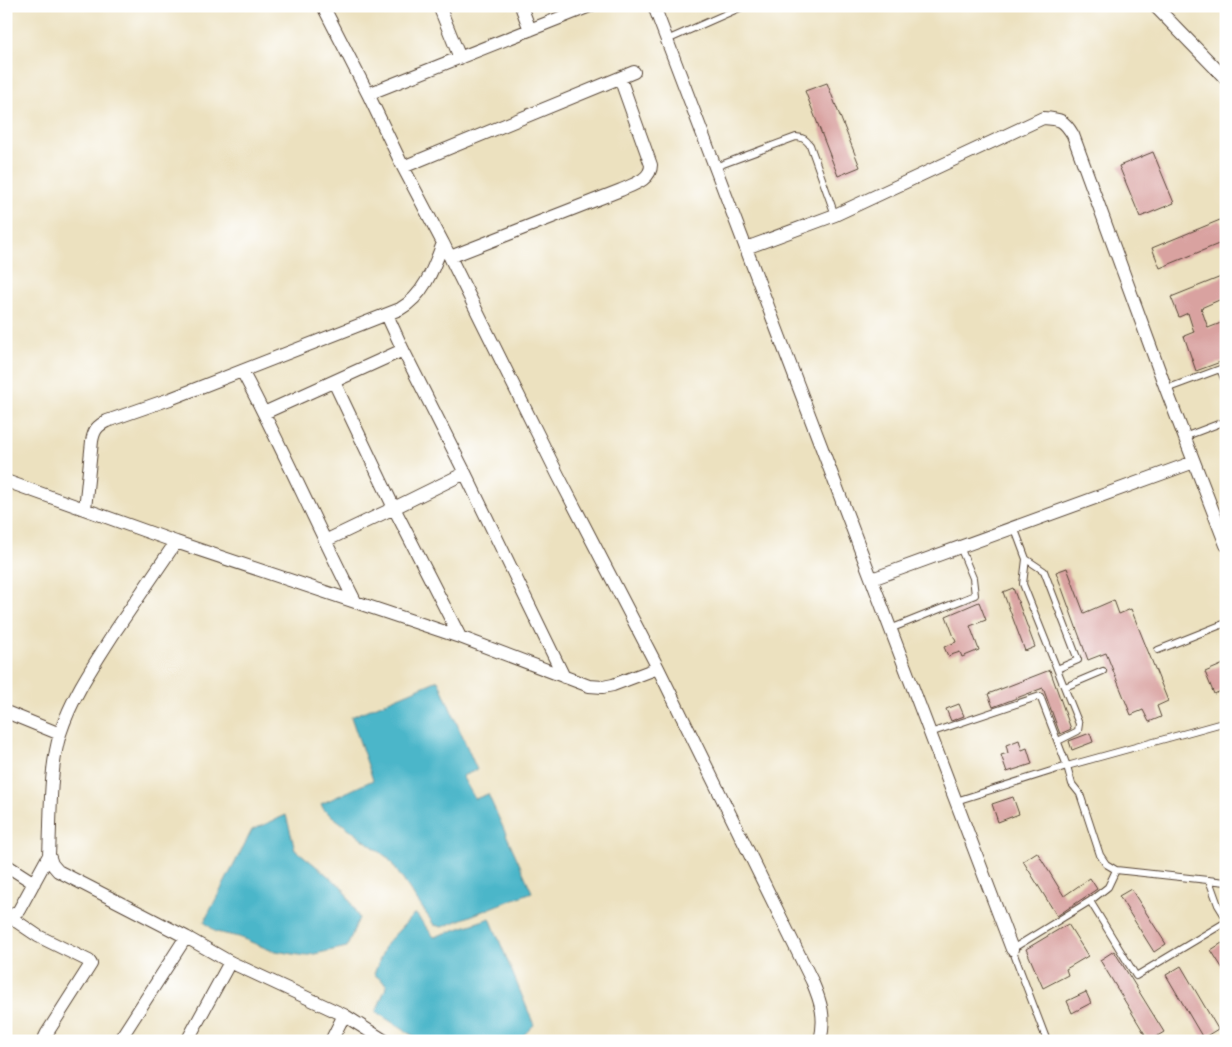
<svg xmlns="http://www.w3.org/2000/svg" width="1232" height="1047" viewBox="0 0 1232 1047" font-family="'Gentium Book Plus',serif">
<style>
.water{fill:#4cb6c9;stroke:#447074}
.building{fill:#d9a2a0}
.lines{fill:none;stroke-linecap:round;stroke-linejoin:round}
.service-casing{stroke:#564536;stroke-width:8}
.minor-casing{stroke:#564536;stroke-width:14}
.service{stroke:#fff;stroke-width:6}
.minor{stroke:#fff;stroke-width:12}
</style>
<rect width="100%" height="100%" fill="#fff"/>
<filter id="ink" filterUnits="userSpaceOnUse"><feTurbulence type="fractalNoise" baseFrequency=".02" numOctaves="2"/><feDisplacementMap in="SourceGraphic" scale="10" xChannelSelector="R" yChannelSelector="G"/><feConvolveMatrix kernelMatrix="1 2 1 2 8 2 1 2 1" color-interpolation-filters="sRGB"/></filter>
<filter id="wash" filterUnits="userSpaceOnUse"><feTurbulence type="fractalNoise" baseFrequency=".0096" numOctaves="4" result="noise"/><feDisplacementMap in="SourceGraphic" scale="20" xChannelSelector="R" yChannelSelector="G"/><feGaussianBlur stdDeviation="1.12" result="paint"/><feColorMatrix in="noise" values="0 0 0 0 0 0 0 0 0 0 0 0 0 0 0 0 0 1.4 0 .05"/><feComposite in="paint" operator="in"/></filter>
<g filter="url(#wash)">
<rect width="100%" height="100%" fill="#ece1bf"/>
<path class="water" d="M438 680 477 770 462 776 475 799 488 794 532 892 442 927 434 925 388 858 324 810 321 804 373 780 351 717Z
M286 815 295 849 343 888 359 918 347 947 305 956 270 950 239 937 216 932 204 922 252 830Z
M415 913 434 937 490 918 534 1025 518 1041H421L376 1012 387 985 374 974 386 944Z"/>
<g id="blocks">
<path class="building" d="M827 83 860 167 838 176 805 91Z
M1153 152 1174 203 1140 217 1119 166Z
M1220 220 1226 234V241L1160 268 1152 248Z
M1226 275V297L1201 308 1208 328 1226 321V360L1196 371 1184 336 1194 332 1188 313 1179 317 1171 297Z
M1067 568 1084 613 1114 600 1119 614 1131 609 1168 701 1157 706 1161 717 1149 722 1143 710 1131 715 1106 653 1088 660 1056 572Z
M1013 588 1035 647 1025 651 1003 592Z
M979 602 986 620 970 626 979 650 962 657 960 652 948 656 944 647 956 642 946 616Z
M1226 663V689L1214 694 1205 672Z
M1050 670 1071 729 1060 734 1043 688 993 707 988 694Z
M959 704 964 716 951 721 946 709Z
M1090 733 1093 742 1072 750 1069 741Z
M1019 740 1022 750 1027 748 1032 764 1007 772 1001 755 1008 753 1006 745Z
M1013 797 1019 814 998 822 992 804Z
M1037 852 1064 896 1090 878 1097 889 1057 916 1023 861Z
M1131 889 1166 944 1154 952 1119 896Z
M1068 924 1088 956 1066 969 1068 975 1043 988 1026 949Z
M1222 943 1226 950V974L1211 950Z
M1114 951 1164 1032 1149 1041 1100 960Z
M1181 966 1218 1029 1203 1038 1166 975Z
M1086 992 1091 1003 1072 1013 1067 1001Z"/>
</g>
</g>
<g filter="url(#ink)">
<use href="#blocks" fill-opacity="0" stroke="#564536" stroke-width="1"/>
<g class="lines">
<g class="service-casing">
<path id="service" d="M667 40 744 6
M715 167 796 137C803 137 806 140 810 145L835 215
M1166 389 1220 369 1226 383
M1184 437 1226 421
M1014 527 1026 559 1023 584 1079 724 1078 731 1058 741
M1026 559 1044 571 1078 660 1057 669
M890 629 975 595 973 578 960 547
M1158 650 1226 623
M1065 687 1103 671
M930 733 1040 696 1067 766 1072 784 1080 794 1100 855 1106 864 1116 870 1226 882
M956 801 1067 766 1226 722
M1209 880 1218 905 1226 918
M1090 901 1136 976 1226 922
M1047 1041 1012 949 1090 901 1108 887 1116 870"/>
</g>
<g class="minor-casing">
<path id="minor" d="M323 6 368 94 403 167 443 243 558 475 658 668 812 981C821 1002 826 1018 820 1041
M439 6 460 58
M521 6 530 30
M654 6 1012 949
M1155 6 1226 79
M368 94 590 6
M403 167 634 72
M746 248 835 215 1043 118C1061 119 1064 120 1073 135L1166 389 1226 545
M450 257 621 190C632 185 651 180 651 165L620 78
M387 315 403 350 465 473 564 677
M242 371C282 446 316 525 355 601
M334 382 394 508 460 637
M264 413 403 350
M6 481 176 542C156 571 136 601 116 630 95 663 72 696 60 734 49 771 51 816 49 855L52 864 58 871 186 937 230 962 344 1015 385 1041
M85 509 92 441C94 430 97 426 107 421L170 399 400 309C424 296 434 267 443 243
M325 541 394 508 465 473
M176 542 460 637 589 686 603 687 613 685 658 668
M872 579 1194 462
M6 712 60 734
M6 865 34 883
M10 917 38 936 89 961 91 964 47 1033 45 1037 47 1041
M6 919 13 915 19 910 49 855
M119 1041 186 937
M187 1041 230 962
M331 1041 344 1015"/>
</g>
<use href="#service" class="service"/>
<use href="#minor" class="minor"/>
</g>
</g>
<rect width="1232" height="1047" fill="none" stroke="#fff" stroke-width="25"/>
</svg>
